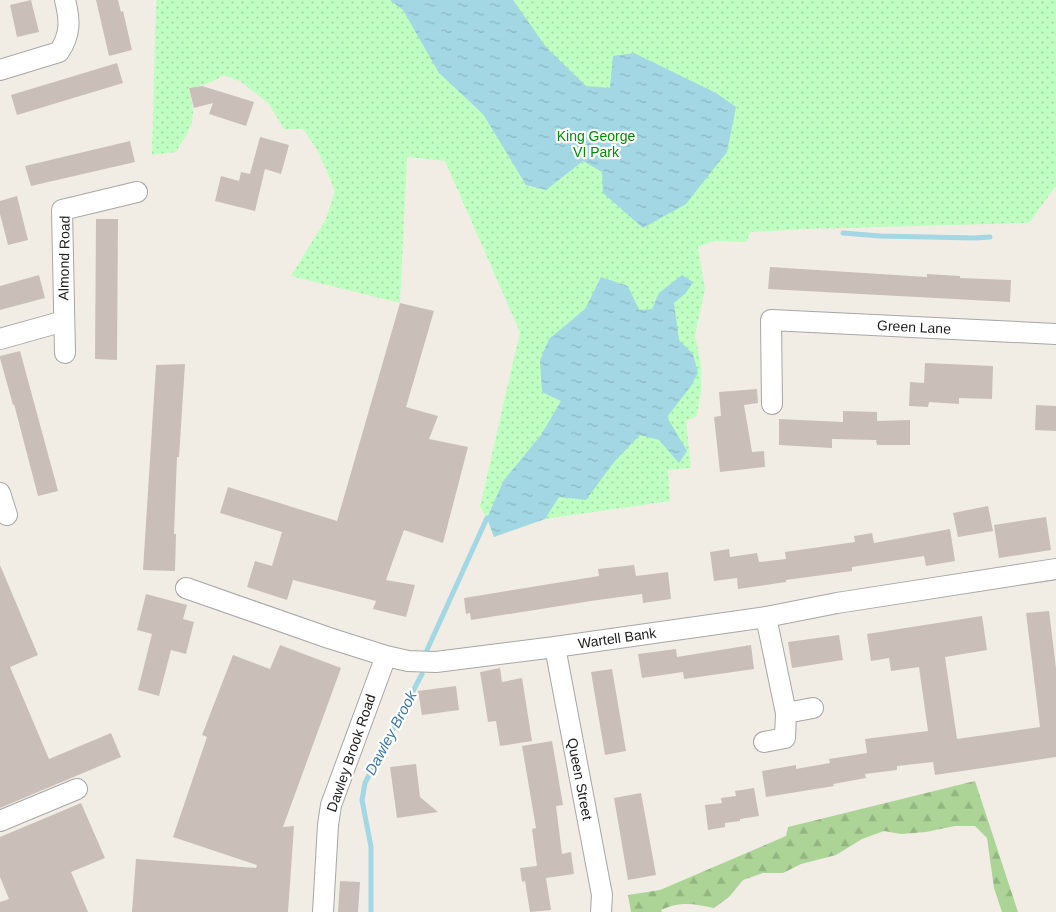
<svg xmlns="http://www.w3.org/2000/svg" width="1056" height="912" viewBox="0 0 1056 912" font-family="Helvetica,sans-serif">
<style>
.forest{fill:url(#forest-firs)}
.park{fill:url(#park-dots)}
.water{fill:url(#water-ripples)}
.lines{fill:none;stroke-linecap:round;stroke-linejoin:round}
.stream{stroke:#a2d7e3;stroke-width:5}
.building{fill:#cabeb8}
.street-casing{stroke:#a7a7a7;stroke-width:22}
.street{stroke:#fff;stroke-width:20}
.labels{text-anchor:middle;stroke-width:4.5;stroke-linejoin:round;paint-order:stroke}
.park-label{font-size:14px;fill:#018a06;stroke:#fff}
.street-label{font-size:14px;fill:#202020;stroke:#fff}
.water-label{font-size:15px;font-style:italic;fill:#3d78a8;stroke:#fff}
</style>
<defs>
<pattern id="forest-firs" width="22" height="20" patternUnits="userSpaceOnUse" patternTransform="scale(1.25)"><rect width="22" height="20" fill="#abd496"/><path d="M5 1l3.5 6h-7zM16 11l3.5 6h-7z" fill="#93b681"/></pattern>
<pattern id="park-dots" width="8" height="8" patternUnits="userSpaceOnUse" patternTransform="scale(1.25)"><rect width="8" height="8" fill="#bfffc1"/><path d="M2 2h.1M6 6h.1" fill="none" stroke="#a4daa6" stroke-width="1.8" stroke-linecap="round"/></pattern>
<pattern id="water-ripples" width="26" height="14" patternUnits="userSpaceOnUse" patternTransform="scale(1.25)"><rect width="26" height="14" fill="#a2d7e3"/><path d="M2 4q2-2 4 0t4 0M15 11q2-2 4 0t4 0" fill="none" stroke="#8bb8c2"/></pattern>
</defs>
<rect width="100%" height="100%" fill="#f1ede5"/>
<path class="forest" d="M975 781 1018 912H1002L994 888 987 838 975 826H955L926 832 901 834 884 831 862 839 836 855 801 864 783 873H763L743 880 729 897 714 908C694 904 681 901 661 910L662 912H631L628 895 660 890 786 836 788 827Z"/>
<path class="park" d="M156 0H1056V186L1029 223 805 229 751 232 746 242 714 241 698 247 705 289 695 335 701 365V390L697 416 686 421 691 468 668 470 670 501 545 519 494 537 487 518 480 507 520 332 445 161 407 157 400 303 291 276 326 219 335 191 318 151 303 129H284L269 104 240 81 223 75C213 83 201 86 189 88 197 122 193 124 176 152L152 155Z"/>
<path class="water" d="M390 0H513L546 47 586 86 610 88 613 56 634 53 716 93 736 107 727 152 686 204 643 228 603 193 602 172 583 161 546 190 526 185 483 114 439 73 403 10Z
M682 275 693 282 686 293 674 303 679 340 693 354 698 373 691 386 667 417 687 451 679 463 659 440 640 435 614 462 586 500 559 497 545 519 494 537 487 518 504 480 541 435 561 401 542 392 540 360 549 339 585 309 601 277 628 286 639 310 652 309 659 293Z"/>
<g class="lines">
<path class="stream" d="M843 233 880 236 975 238 990 237
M427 650 487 518
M371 912V847L362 800 365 783 422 674"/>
</g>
<path class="building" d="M31 0 39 32 17 37 10 5Z
M96 0H118L121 12 123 11 132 50 109 56Z
M117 63 123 83 17 115 11 95Z
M202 86 254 102 246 126 209 114 213 103 194 108 189 88Z
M260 137 289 145 281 174 265 169 255 211 215 201 221 176 239 181 241 172 250 174Z
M130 141 135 162 31 186 25 166Z
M17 196 28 240 8 245 0 214V201Z
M96 219H118L117 360 95 359Z
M770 267 927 277V274L960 276V278L1011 280 1010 302 768 289Z
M39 275 45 298 0 310V286Z
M400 303 434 311 406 407 438 416 429 439 468 447 443 543 404 530 386 580 415 585 406 617 373 609 376 601 293 580 287 600 247 587 255 561 272 566 282 532 220 513 228 487 337 521Z
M20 351 58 491 38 496 14 404 13 405 0 358V356Z
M925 363 993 366 992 399 959 398V404L929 402 928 407 909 406 910 382 924 383Z
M185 364 179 457H177L174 534H176L175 571 143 570 156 365Z
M757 389 758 403 744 405 752 452 764 451 765 467 720 472 714 417 721 416 719 392Z
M1036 405 1056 406V431L1035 430Z
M843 411 877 412V421L910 420V445H877L876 440 832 439V448L779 445V419L843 422Z
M988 506 993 531 958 537 953 513Z
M1046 517 1051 550 999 558 994 525Z
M950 529 955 561 926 566 924 556 852 567V571L786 580V582L738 589 737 578 714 581 710 552 729 549 730 557 757 553 759 562 786 559 785 552 855 542 854 536 872 533 874 543Z
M0 565 38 655 10 667 49 759 111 733 121 757 0 808Z
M634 565 636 576 668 572 671 599 643 603 642 594 591 601 471 620 470 613 466 614 464 598 599 576 598 569Z
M146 594 187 605 183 619 194 622 186 654 171 650 159 696 138 690 152 634 137 630Z
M1049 611 1056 668V757L935 775 933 762 897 766V770L865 774 866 778 833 784 834 786 766 797 762 771 796 765V769L830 763 829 759 867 753 865 739 928 731 919 667 891 671 889 658 871 661 867 634 982 616 987 650 945 657 957 739 1040 727 1026 613Z
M839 635 843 660 792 668 788 642Z
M280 645 341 668 283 827 294 826 288 912H132L136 859 256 868 257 865 173 837 207 737 202 735 233 655 270 669Z
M751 645 754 669 684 679 683 672 642 678 638 654 676 649 677 657Z
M500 668 502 682 522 678 532 741 500 746 496 721 488 722 480 672Z
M612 669 626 751 605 755 591 672Z
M456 686 459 710 422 715 418 691Z
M552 741 563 805 556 806 562 854 571 852 574 874 546 878 551 910 530 912 525 881 522 882 520 868 537 866 532 829 536 828 522 746Z
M416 764 420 797 438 812 397 818 390 767Z
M754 788 759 816 740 819V821L725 823V827L708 830 705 805 722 803 721 798 736 796 735 791Z
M641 793 656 875 628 880 614 798Z
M81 803 105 858 71 872 88 912H0V902L9 899 0 877V837Z
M340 881 360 882 358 912H338Z"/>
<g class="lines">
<g class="street-casing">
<path id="street" d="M0 70 59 52C71 34 70 20 65 0
M0 339 64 321
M65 353 62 210 137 192
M772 404 771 320 1056 334
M0 493 7 515
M186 588 329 638 386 656 408 661 436 662 555 647 766 617 837 603 1056 569
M555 647 602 895 601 912
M786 713 813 708
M764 742 785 738 786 713 766 617
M0 821 77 789
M323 912 328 825 331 805 386 656"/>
</g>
<use href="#street" class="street"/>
</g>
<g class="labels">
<g class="park-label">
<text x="596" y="141">King George<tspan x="596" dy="16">VI Park</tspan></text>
</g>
<g class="street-label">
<text transform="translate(64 258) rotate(-89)" y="5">Almond Road</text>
<text transform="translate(914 327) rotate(3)" y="5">Green Lane</text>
<text transform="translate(617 638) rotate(-8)" y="5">Wartell Bank</text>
<text transform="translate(351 753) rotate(-71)" y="5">Dawley Brook Road</text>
<text transform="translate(580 779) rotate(79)" y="5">Queen Street</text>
</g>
<g class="water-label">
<text transform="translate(391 733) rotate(-62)" y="5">Dawley Brook</text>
</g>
</g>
</svg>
